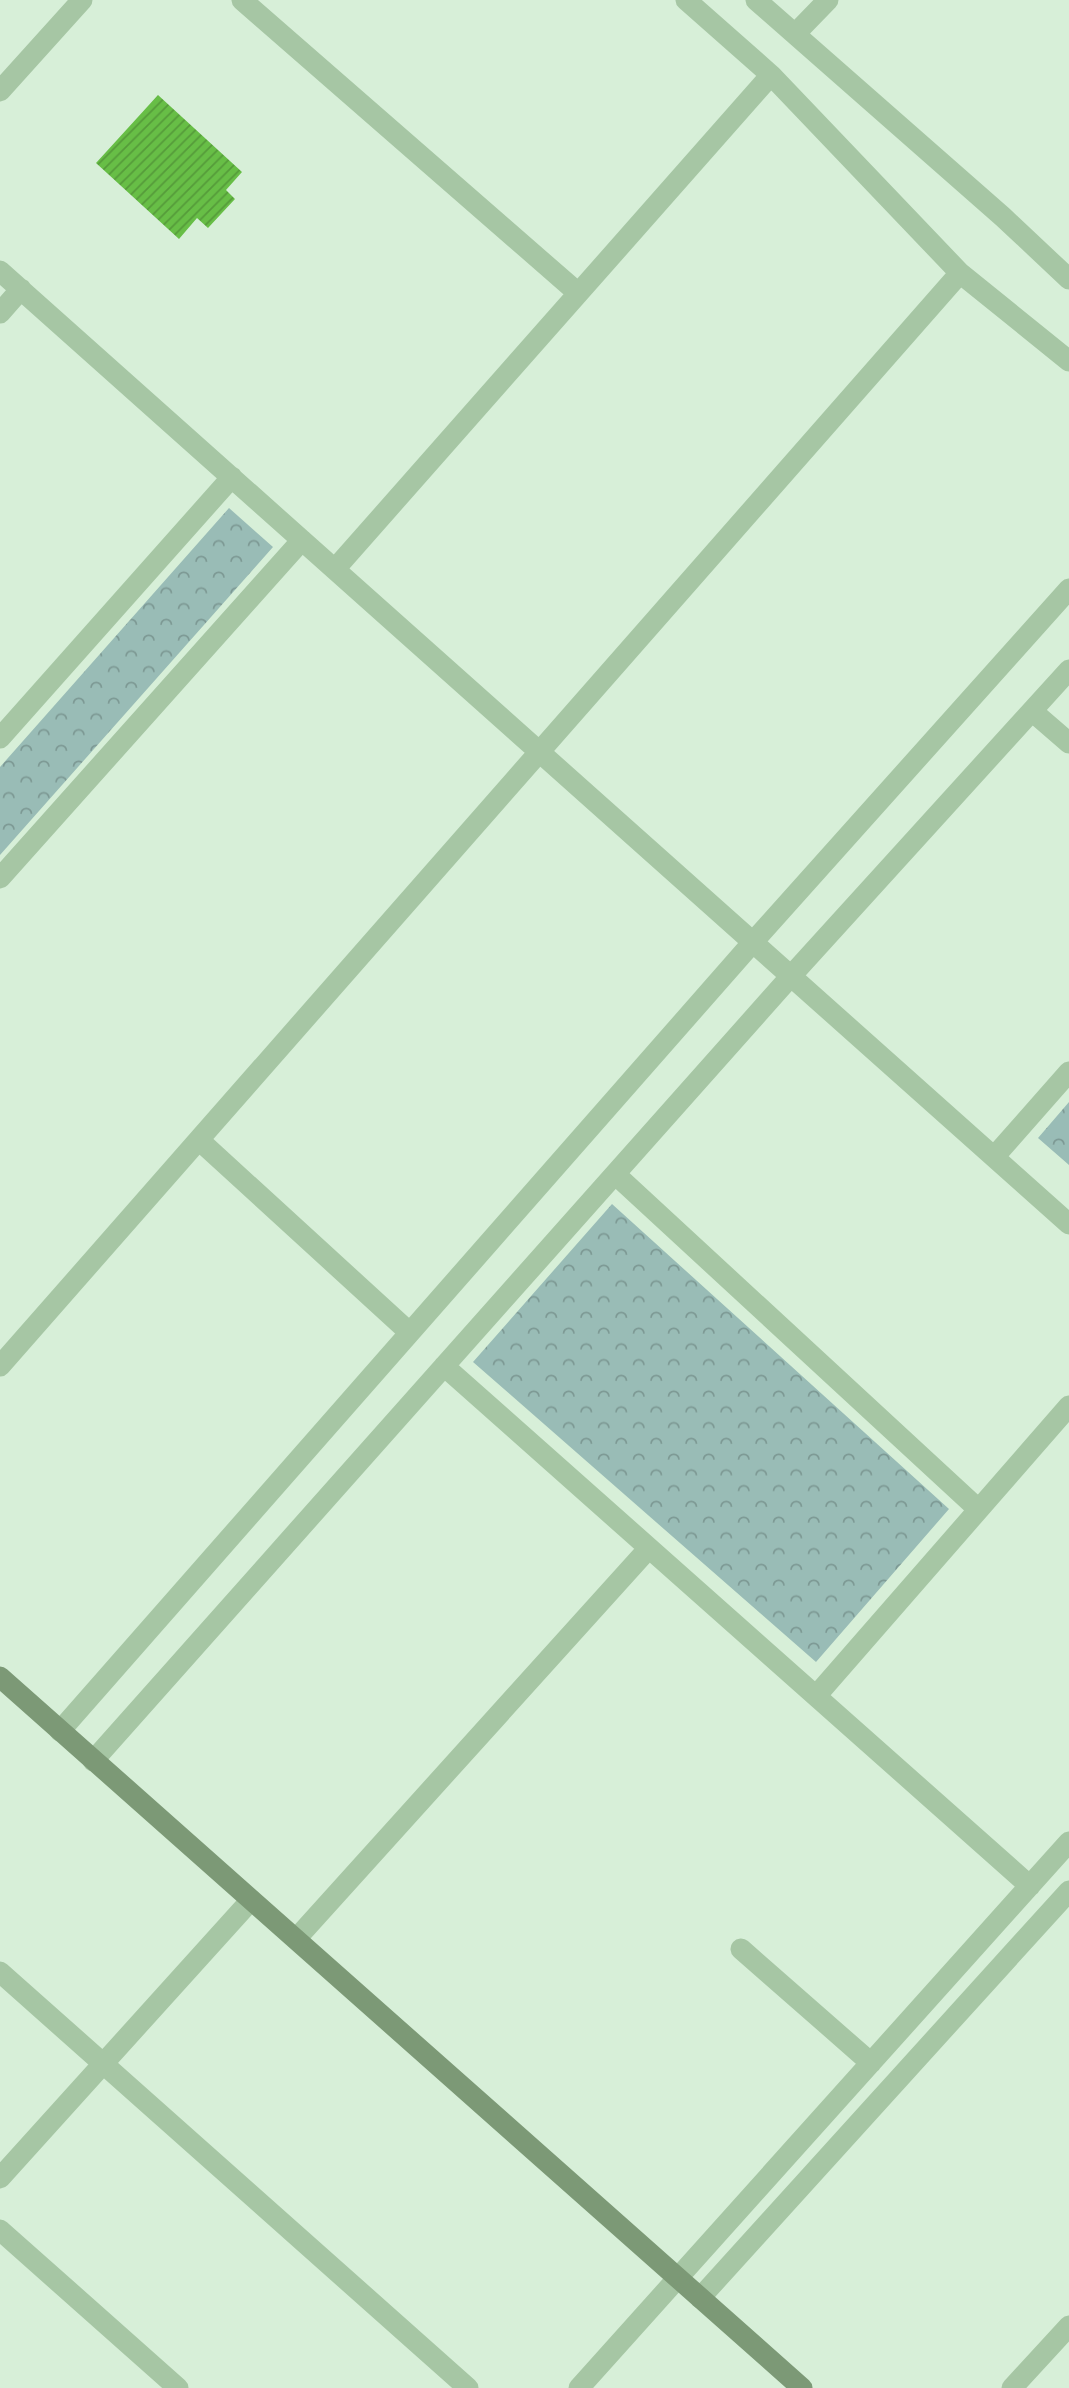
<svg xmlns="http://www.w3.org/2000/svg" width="1069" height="2388" viewBox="0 0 1069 2388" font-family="Quicksand,sans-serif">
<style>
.park{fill:url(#park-crowns)}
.building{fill:url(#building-hatch)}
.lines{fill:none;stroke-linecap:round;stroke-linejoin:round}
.street{stroke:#a6c6a4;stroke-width:21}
.secondary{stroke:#7c9976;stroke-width:21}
</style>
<defs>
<pattern id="park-crowns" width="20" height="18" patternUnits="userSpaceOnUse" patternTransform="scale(1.75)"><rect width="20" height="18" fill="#99bcb6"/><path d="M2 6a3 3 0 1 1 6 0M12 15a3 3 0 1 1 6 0" fill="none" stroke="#7d9994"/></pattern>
<pattern id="building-hatch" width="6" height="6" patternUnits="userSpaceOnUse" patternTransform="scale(1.75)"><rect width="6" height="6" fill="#67be46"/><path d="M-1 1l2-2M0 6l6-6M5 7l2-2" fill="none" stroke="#559b3a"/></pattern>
</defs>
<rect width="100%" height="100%" fill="#d7efd8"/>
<path class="park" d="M229 508 273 547 0 855V767Z
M1069 1102V1165L1038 1138Z
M612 1204 949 1509 816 1662 473 1362Z"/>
<path class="building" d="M158 95 242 172 226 190 235 199 208 228 197 218 179 239 96 163Z"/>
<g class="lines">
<path class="street" d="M242 0 578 293
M686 0 771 75 960 273 1069 361
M756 0 1003 217 1069 279
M795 34 828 0
M0 91 82 0
M0 271 1069 1224
M0 313 21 289
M335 569 771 75
M1032 711 1069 743
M0 738 232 477
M0 878 302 540
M199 1140 409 1332
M994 1157 1069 1072
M615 1174 978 1509
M0 1366 960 273
M444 1366 1030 1886
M816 1696 1069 1406
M60 1731 753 942 1069 589
M93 1761 791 976 1069 670
M296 1939 649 1548
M741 1949 871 2063
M0 1972 468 2388
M0 2178 251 1900
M0 2230 178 2388
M700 2298 1069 1891
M579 2388 1069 1842
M1012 2388 1069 2326"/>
<path class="secondary" d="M0 1677 802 2388"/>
</g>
</svg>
